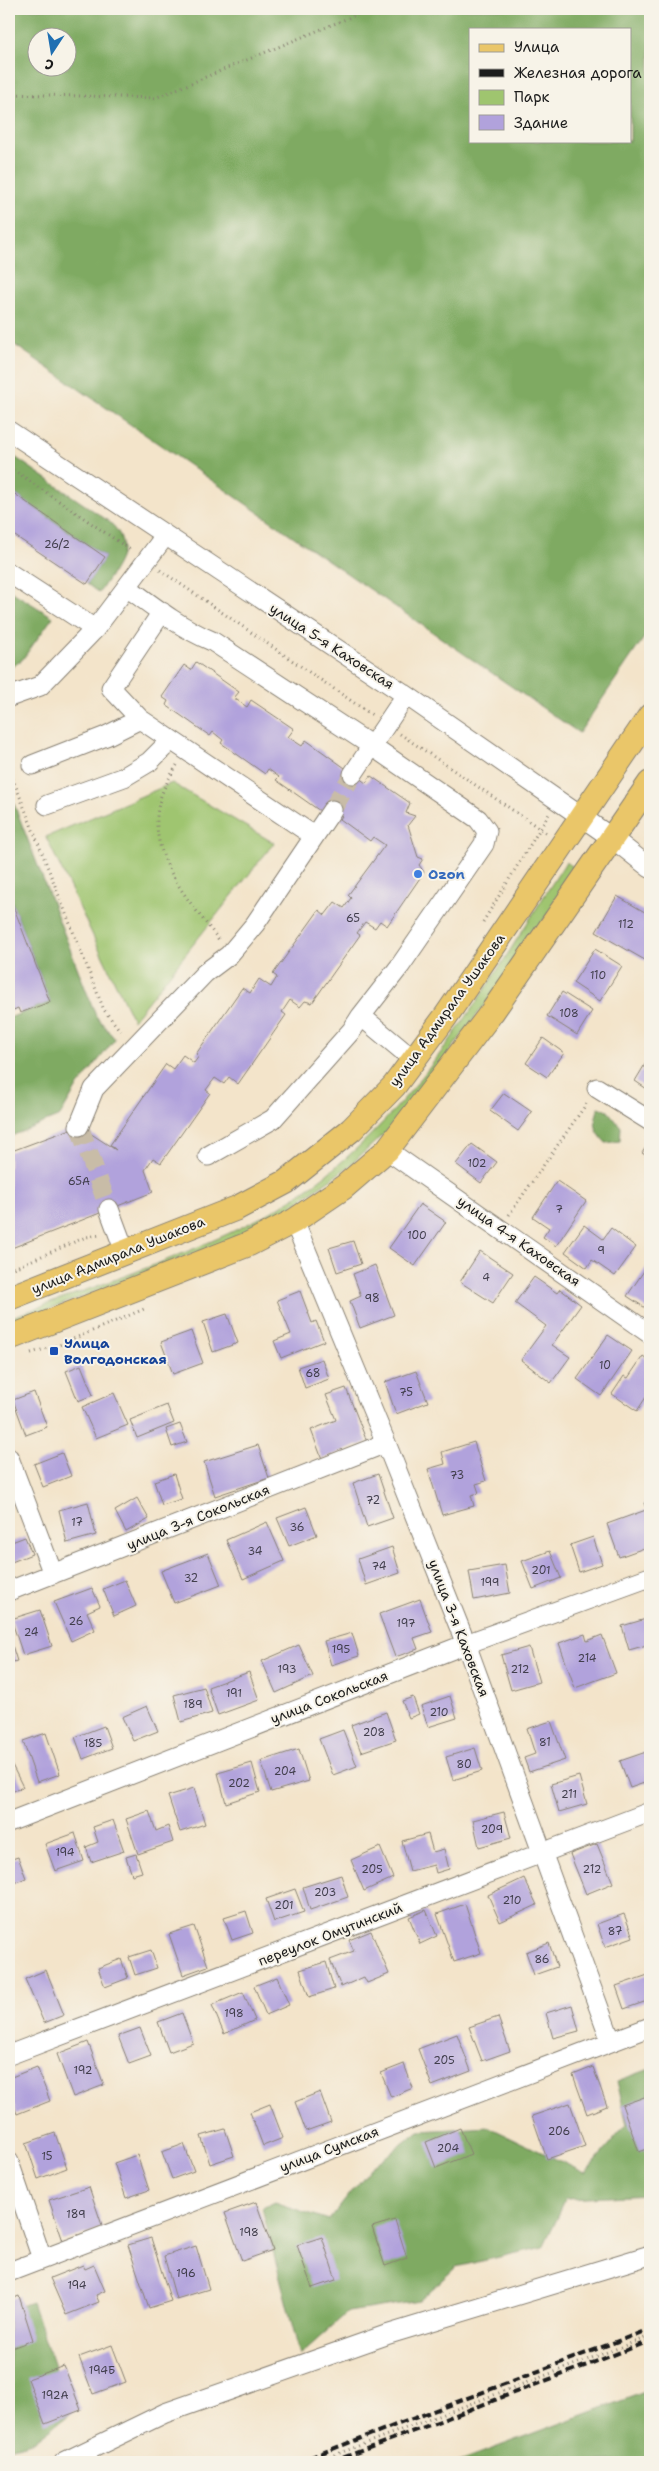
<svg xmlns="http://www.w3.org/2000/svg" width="659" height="2471" viewBox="0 0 659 2471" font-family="'Shantell Sans',sans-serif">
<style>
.green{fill:#9fc56f;stroke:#5e7046}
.forest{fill:#7faa62;stroke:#4e633f;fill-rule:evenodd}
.building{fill:#b1a2dc}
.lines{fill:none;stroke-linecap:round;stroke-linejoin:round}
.minor-tunnel{stroke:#c8bca7;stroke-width:19;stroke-dasharray:19 9;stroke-linecap:butt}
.minor-casing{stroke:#888073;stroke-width:21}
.major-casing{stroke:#888073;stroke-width:26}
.path{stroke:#888073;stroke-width:3;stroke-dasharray:1 4;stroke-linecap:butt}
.minor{stroke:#fff;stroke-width:19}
.major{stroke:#eac669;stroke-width:24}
.rail{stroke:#1c1c1c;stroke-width:4;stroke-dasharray:8 4;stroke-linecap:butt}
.shop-dot{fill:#3f7fe0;stroke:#f7f3e8;stroke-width:2}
.transit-dot{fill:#1a4fb4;stroke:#f7f3e8;stroke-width:2}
.labels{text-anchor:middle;stroke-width:4;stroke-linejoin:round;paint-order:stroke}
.number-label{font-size:11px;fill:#413e4c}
.street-label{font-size:14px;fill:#1c1c1c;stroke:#f7f3e8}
.shop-label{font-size:14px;font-weight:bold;fill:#366cbe;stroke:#f7f3e8;text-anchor:start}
.transit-label{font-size:14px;font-weight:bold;fill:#164399;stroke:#f7f3e8;text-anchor:start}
</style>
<rect width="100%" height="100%" fill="#f7f3e8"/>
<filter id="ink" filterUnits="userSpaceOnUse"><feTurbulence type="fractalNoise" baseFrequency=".02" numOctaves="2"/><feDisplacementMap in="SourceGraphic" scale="10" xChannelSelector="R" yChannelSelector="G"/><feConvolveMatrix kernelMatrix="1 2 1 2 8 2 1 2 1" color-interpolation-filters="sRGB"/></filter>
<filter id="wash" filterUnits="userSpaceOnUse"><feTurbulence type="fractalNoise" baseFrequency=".0096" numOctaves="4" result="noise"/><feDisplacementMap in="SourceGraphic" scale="20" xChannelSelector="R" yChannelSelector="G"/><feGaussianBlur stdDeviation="1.12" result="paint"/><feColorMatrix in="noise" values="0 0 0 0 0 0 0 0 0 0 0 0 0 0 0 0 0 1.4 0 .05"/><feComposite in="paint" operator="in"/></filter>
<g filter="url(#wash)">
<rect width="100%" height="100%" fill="#f3e4ca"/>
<path class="green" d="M172 783 274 843 133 1020 46 837Z
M566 862 578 870 497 988 399 1120 348 1167 287 1209 226 1241 9 1325V1318C92 1287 179 1260 258 1219 402 1144 481 993 566 862Z"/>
<path class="forest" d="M9 9H650V629L579 733 9 341ZM470 29H630V141H470ZM38 38H68V68H38Z
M9 453 107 520C138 545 115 567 99 593L87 584 105 557 9 490Z
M9 590 53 617 22 660 9 669Z
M9 791 96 1016 115 1039 76 1089 60 1116 9 1137V1057L12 1056 9 1048V1018L50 1002 9 895Z
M599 1107 607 1110 621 1127 620 1141 606 1143C594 1130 593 1123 599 1107Z
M650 2069V2195L566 2199 543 2247 456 2267 419 2301 348 2312 300 2355 262 2208 275 2202 329 2220 371 2168 419 2131 489 2127 585 2173 627 2124 617 2081Z
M32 2302 70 2414 35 2441 9 2448V2310Z
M650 2390V2462H457Z"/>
<g id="blocks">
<path class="building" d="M9 490 105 557 87 584 9 532Z
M196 662 239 692 234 698 247 707 251 700 294 729 288 737 302 746 306 740 366 783 371 776 410 803 406 813 415 816 408 825 418 857 423 859 419 865 424 872 387 926 380 921 375 928 365 922 357 933 360 935 312 1003 305 1001 300 1007 290 1000 282 1012 286 1015 238 1084 229 1077 224 1084 215 1078 206 1090 210 1093 161 1163 153 1158 145 1170 153 1192 9 1249V1152L79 1126 116 1150 110 1145 166 1064 173 1069 183 1055 194 1063 199 1056 196 1054 242 988 250 993 259 979 271 987 277 977 273 974 319 910 325 915 335 902 344 908 351 898 348 895 385 845 373 837 370 841 340 819 342 816 331 809 320 811 276 780 279 777 268 769 265 774 221 743 223 740 213 732 210 736 166 705 168 701 162 697 184 665 191 670Z
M9 895 50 1002 20 1013 18 1008 9 1012Z
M617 896 650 915V963L596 932Z
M595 949 622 966 600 1001 573 983Z
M562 992 592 1011 577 1035 547 1016Z
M543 1038 564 1053 547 1077 526 1063Z
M650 1056V1091L635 1081Z
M504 1093 532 1112 518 1131 490 1111Z
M650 1141V1158L642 1153Z
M472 1144 497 1162 481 1183 456 1164Z
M557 1181 586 1201 556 1246 543 1237 549 1228 533 1217Z
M420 1204 446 1222 415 1266 389 1248Z
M584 1225 603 1239 611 1228 636 1247 615 1276 592 1260 587 1268 565 1252Z
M353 1241 361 1264 337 1272 329 1248Z
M480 1251 513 1273 493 1303 460 1282Z
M650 1262V1311L627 1296Z
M375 1265 394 1315 360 1328 350 1301 361 1296 353 1274Z
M534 1277 557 1293 560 1289 581 1305 552 1345 570 1357 551 1383 521 1360 546 1326 515 1303Z
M300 1291 312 1323 316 1321 324 1341 281 1358 274 1341 291 1334 277 1300Z
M227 1314 238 1343 213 1352 203 1322Z
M191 1331 203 1363 173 1374 161 1342Z
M608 1335 632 1351 601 1396 577 1379Z
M643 1356 650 1361V1391L637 1411 612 1394 624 1376 628 1378Z
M322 1359 329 1379 305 1388 298 1367Z
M81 1365 93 1395 78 1401 66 1371Z
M416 1371 428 1402 396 1414 385 1382Z
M346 1388 367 1442 322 1459 311 1430 336 1420 326 1395Z
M34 1392 47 1427 26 1435 13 1400Z
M114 1393 128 1425 96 1438 82 1407Z
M167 1405 174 1423 137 1438 130 1420Z
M180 1424 187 1442 172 1447 166 1429Z
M474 1442 486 1481 476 1484 479 1493 471 1495 474 1506 442 1515 428 1469 445 1464 442 1452Z
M258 1445 269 1478 215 1496 204 1462Z
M62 1453 71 1476 43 1487 34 1464Z
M174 1474 182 1499 162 1505 154 1481Z
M378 1474 393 1518 367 1527 353 1483Z
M137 1498 149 1519 126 1532 115 1511Z
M650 1501V1518L644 1503Z
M88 1502 96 1535 67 1543 59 1510Z
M306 1507 317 1535 289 1546 277 1518Z
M646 1510 650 1523V1546L619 1557 607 1524Z
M267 1522 284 1561 243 1579 226 1540Z
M25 1537 32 1554 9 1563V1543Z
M593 1537 602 1564 579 1572 570 1545Z
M392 1547 400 1573 366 1585 358 1559Z
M550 1551 561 1578 533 1589 522 1561Z
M208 1553 221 1585 174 1603 161 1571Z
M505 1565 510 1593 474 1600 469 1571Z
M125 1580 136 1606 114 1616 103 1589Z
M92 1588 100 1606 87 1612 95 1630 71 1641 54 1602Z
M420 1599 432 1632 414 1638 418 1649 395 1657 379 1614Z
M40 1610 52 1646 23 1655 11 1619Z
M646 1619 650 1644 629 1650 622 1626Z
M352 1633 359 1656 331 1665 324 1641Z
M585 1634 587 1641 602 1635 616 1673 575 1688 559 1643Z
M9 1636 17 1661 9 1663Z
M299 1645 313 1676 276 1693 262 1661Z
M529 1647 539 1682 511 1690 501 1655Z
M249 1672 259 1700 218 1715 208 1687Z
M204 1687 212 1713 181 1722 174 1695Z
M450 1696 457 1718 428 1727 421 1706Z
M413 1697 419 1714 409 1718 402 1701Z
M147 1706 158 1731 133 1741 122 1717Z
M386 1712 396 1740 361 1752 351 1725Z
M551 1721 565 1760 529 1772 524 1758 535 1754 527 1729Z
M104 1726 112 1748 83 1759 75 1737Z
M343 1730 357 1766 333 1775 319 1739Z
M46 1733 60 1774 37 1782 23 1741Z
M475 1748 482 1771 453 1780 446 1757Z
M299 1749 309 1781 271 1792 261 1761Z
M649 1751 650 1781 630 1788 620 1761Z
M9 1761H10L23 1787 9 1793Z
M252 1763 260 1792 226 1803 218 1773Z
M579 1776 587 1804 559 1812 551 1784Z
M194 1788 205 1824 180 1832 168 1796Z
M149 1811 156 1831 168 1826 173 1842 138 1854 126 1819Z
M504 1812 511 1838 479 1847 473 1820Z
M113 1820 124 1851 91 1862 86 1847 98 1842 93 1827Z
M75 1833 84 1861 55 1871 45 1844Z
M428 1834 433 1852 444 1849 449 1869 436 1873 434 1865 410 1871 402 1841Z
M597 1844 613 1883 586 1894 570 1854Z
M380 1847 393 1878 364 1891 351 1860Z
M136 1854 142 1872 132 1875 126 1857Z
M18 1857 26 1878 9 1885V1860Z
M341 1875 348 1897 310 1910 303 1887Z
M524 1878 537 1905 500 1922 488 1895Z
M295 1889 304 1912 274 1922 266 1899Z
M465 1904 481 1953 454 1962 437 1914Z
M426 1910 437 1936 420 1944 409 1917Z
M246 1911 253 1933 232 1940 224 1918Z
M624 1914 633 1937 605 1947 597 1924Z
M194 1926 208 1966 183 1975 169 1934Z
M371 1931 389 1974 367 1983 364 1977 341 1987 330 1960 354 1951 349 1940Z
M549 1943 557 1967 534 1975 526 1952Z
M151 1950 157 1968 135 1975 129 1957Z
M121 1959 128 1978 105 1987 98 1968Z
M326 1962 334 1989 309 1997 300 1970Z
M46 1970 64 2015 44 2023 25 1979Z
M648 1975 650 1983V2000L624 2009 616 1986Z
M277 1977 289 2005 266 2015 254 1986Z
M243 1992 255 2020 224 2034 212 2005Z
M572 2005 579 2031 553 2038 546 2013Z
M182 2013 193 2043 169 2052 158 2022Z
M498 2017 510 2051 482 2061 469 2027Z
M140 2028 151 2056 129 2064 118 2036Z
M457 2034 471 2071 432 2086 418 2049Z
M88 2042 104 2085 73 2097 57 2054Z
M404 2064 413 2088 391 2097 381 2073Z
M37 2067 50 2101 17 2114 9 2092V2078Z
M593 2067 607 2106 587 2114 573 2075Z
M320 2092 331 2122 306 2131 295 2102Z
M650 2095V2148L639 2152 622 2105Z
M570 2103 585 2146 547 2159 532 2116Z
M270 2104 283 2138 263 2146 250 2112Z
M460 2128 471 2154 436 2168 426 2142Z
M225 2129 234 2156 210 2164 201 2136Z
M55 2133 67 2168 38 2179 26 2143Z
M184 2144 194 2171 172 2179 162 2152Z
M137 2155 149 2190 126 2198 114 2163Z
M89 2187 103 2228 63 2241 49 2200Z
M256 2202 273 2250 242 2261 225 2213Z
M395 2220 407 2258 385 2266 372 2227Z
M322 2237 336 2280 312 2288 297 2245Z
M151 2238 171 2301 149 2308 128 2245Z
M196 2246 209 2289 176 2299 164 2256Z
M83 2265 85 2269 94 2265 105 2291 96 2295 99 2302 66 2315 50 2278Z
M19 2296 33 2340 9 2349V2300Z
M112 2345 126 2382 93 2394 79 2357Z
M64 2366 81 2410 45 2424 28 2379Z"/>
</g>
</g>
<g filter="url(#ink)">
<use href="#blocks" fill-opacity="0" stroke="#888073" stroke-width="1"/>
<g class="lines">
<path class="minor-tunnel" d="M332 810 353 774
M79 1126 109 1209"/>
<g class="minor-casing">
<path id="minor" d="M9 431 406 695 612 838 650 868
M9 573 95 629
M127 587C154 607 181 628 212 641L372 746 478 819 487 831 484 844 400 966 361 1016 352 1030 273 1119 208 1156
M162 612 111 688 140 719 314 836
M9 697 40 686 95 629 165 536
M32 765 106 736 140 719
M353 774 406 695
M47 805 124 777 149 762 171 740
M361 1016 403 1051 415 1058
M597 1088 650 1121
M79 1126 94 1089 205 973 229 955 255 924 332 810
M387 1150 650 1334
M109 1209 125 1252
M294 1221 386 1443 466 1644 611 2041
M9 1458 53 1574
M9 1591 386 1443
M9 1822 466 1644 650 1577
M9 2055 650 1812
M9 2162 42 2259
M9 2272 650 2027
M64 2462 165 2413 386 2335 650 2255"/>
</g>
<g class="major-casing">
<path id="major" d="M9 1298 237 1208 286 1182 351 1130 394 1086 446 1016 650 716
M9 1338 249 1244 294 1221 344 1187 387 1150 492 1012 650 783"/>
</g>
<path class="path" d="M9 94 155 98 370 9H412
M9 467 132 551
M160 570 372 715
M400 734 548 834
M177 765C171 775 165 785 161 796 143 852 188 899 219 940
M9 769 104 1010 123 1034
M483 922 549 814
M509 1215 587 1103
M9 1270 86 1237 101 1235
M31 1353 59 1345 144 1309
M316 2462 650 2336"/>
<use href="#minor" class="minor"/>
<use href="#major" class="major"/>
<path class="rail" d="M298 2462 650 2329
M332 2462 650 2341"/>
</g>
</g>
<circle class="shop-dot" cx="418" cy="874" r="5"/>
<rect class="transit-dot" x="49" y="1346" width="10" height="10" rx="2.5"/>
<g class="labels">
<g class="number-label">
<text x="57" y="548">26/2</text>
<text x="353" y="922">65</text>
<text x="626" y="928">112</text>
<text x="598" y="979">110</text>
<text x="569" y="1017">108</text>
<text x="477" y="1167">102</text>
<text x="79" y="1185">65А</text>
<text x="559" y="1213">7</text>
<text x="417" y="1239">100</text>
<text x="601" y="1254">9</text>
<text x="486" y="1281">4</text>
<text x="372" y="1302">98</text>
<text x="605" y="1369">10</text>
<text x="313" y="1377">68</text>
<text x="406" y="1396">75</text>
<text x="457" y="1479">73</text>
<text x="373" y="1504">72</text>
<text x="77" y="1526">17</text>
<text x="297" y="1531">36</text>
<text x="255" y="1555">34</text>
<text x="379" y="1570">74</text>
<text x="541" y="1574">201</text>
<text x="191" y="1582">32</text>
<text x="490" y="1586">199</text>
<text x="76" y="1625">26</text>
<text x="406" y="1627">197</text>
<text x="31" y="1636">24</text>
<text x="341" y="1653">195</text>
<text x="587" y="1662">214</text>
<text x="287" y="1673">193</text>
<text x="520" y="1673">212</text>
<text x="234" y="1697">191</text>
<text x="193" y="1708">189</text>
<text x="439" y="1716">210</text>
<text x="374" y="1736">208</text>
<text x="545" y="1746">81</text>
<text x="93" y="1747">185</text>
<text x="464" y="1768">80</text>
<text x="285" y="1775">204</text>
<text x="239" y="1787">202</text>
<text x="569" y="1798">211</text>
<text x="492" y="1833">209</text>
<text x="65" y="1856">194</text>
<text x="372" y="1873">205</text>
<text x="592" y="1873">212</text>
<text x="325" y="1896">203</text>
<text x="512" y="1904">210</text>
<text x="284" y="1909">201</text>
<text x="615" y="1935">87</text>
<text x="542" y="1963">86</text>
<text x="234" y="2017">198</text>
<text x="444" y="2064">205</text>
<text x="83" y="2074">192</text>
<text x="559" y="2135">206</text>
<text x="448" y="2152">204</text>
<text x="47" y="2160">15</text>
<text x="76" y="2218">189</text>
<text x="249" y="2236">198</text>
<text x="186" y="2277">196</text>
<text x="77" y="2289">194</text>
<text x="102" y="2374">194Б</text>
<text x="55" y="2399">192А</text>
</g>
<g class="street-label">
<text transform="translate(332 646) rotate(33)" y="5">улица 5-я Каховская</text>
<text transform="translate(447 1010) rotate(-54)" y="5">улица Адмирала Ушакова</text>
<text transform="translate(519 1241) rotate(35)" y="5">улица 4-я Каховская</text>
<text transform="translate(118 1255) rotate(-22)" y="5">улица Адмирала Ушакова</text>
<text transform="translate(198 1517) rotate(-22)" y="5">улица 3-я Сокольская</text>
<text transform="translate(459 1628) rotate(69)" y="5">улица 3-я Каховская</text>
<text transform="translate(329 1697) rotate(-21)" y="5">улица Сокольская</text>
<text transform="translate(330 1934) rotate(-21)" y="5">переулок Омутинский</text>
<text transform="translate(329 2149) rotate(-21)" y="5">улица Сумская</text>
</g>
<g class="shop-label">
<text x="428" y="879">Ozon</text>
</g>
<g class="transit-label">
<text x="64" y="1348">Улица<tspan x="64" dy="16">Волгодонская</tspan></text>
</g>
</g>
<rect width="659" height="2471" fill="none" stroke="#f7f3e8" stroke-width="30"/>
<rect x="469" y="28" width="162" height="115" fill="#f7f3e8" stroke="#9f9d96"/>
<rect x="479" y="44" width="25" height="8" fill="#eac669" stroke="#9f9d96"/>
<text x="514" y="52" font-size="15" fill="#1c1c1c">Улица</text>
<rect x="479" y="69" width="25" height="8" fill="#1c1c1c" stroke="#9f9d96"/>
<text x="514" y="78" font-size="15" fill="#1c1c1c">Железная дорога</text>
<rect x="479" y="90" width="25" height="15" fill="#9fc56f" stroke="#9f9d96"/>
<text x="514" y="102" font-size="15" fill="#1c1c1c">Парк</text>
<rect x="479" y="115" width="25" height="15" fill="#b1a2dc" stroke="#9f9d96"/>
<text x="514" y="128" font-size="15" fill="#1c1c1c">Здание</text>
<g transform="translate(52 52) rotate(192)"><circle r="24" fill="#f7f3e8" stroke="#9f9d96"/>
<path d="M0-4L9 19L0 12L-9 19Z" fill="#1f6fb2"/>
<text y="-8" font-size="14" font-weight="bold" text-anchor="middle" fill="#1c1c1c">С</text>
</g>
</svg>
